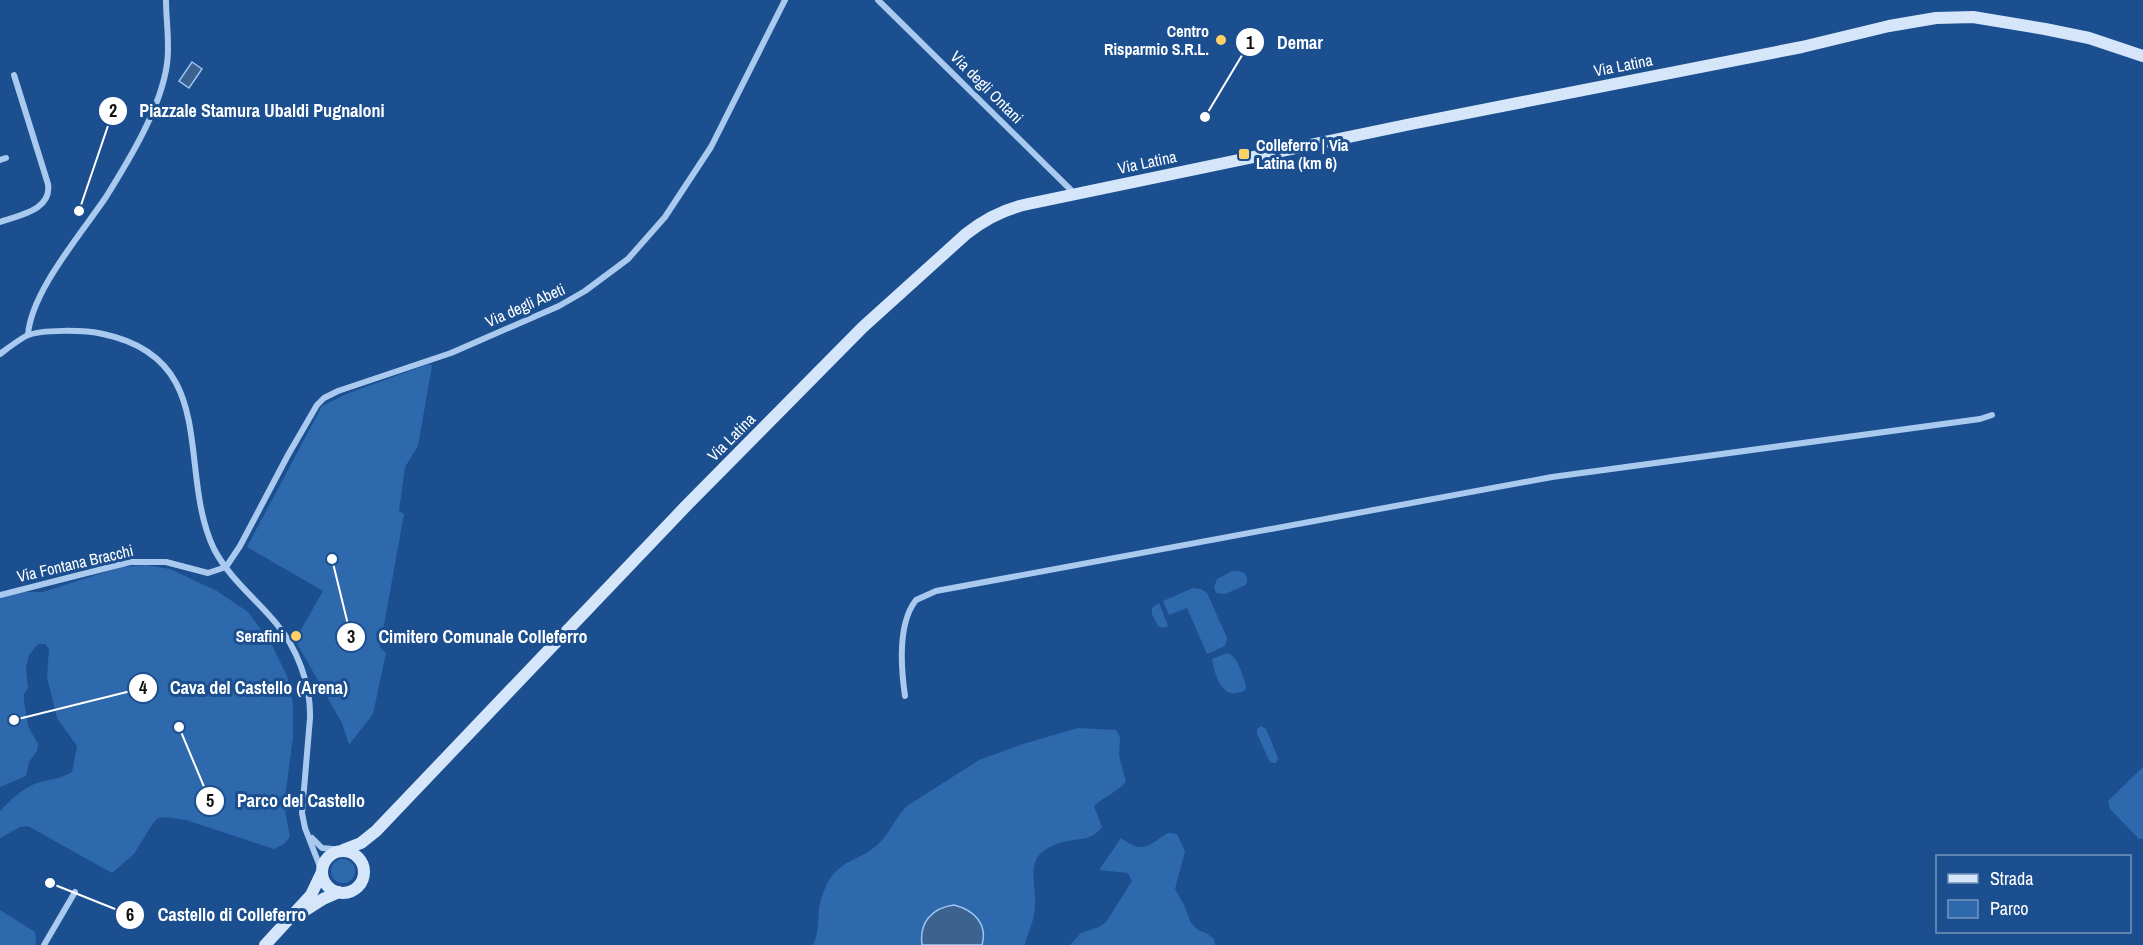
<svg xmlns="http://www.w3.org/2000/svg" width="2143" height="945" viewBox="0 0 2143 945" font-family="'Archivo Narrow',sans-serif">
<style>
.green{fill:#2e69ad}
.water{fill:#3c6290;stroke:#9cc4f0;stroke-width:1.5}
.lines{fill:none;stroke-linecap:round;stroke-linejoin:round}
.minor{stroke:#a9c9ee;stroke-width:6}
.secondary{stroke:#d6e6fa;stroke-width:12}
.poi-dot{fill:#ffd166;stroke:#1b4f8f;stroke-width:2}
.labels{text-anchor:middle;stroke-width:6;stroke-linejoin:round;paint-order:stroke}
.poi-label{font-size:16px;font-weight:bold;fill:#fff;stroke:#1b4f8f;text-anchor:end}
.street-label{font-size:16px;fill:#fff;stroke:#1b4f8f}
.leader{fill:none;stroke:#fff;stroke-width:2}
.callout-dot{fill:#fff;stroke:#1b4f8f;stroke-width:2}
.mark-label{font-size:18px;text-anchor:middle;font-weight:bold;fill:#111}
.callout-label{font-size:18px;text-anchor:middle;font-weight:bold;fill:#fff;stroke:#1b4f8f;stroke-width:6;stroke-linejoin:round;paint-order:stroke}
</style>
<rect width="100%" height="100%" fill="#1b4f8f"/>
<path class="green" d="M429 364 432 366 418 446 405 467 399 511 404 514 380 647 386 653 373 714 349 745 342 723 295 640 323 591 247 547 322 406 349 393Z
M146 565 170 569 217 591 248 612 271 643 287 676 293 704V737L284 805 290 837 284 844 274 849 186 820 165 817 158 818 153 823 134 854 112 873 28 826 20 827 0 838V811C12 799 23 787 40 782 52 779 61 779 72 772L77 746 57 718 47 677 49 649 45 644H38L29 655 26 668 28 688 24 694V701L28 726 38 744 37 751 29 762 26 776 0 787V598L20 592H43L121 567Z
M1232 571C1242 570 1250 574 1246 585L1225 594 1216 593 1214 587 1217 579Z
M1193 588 1201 589 1207 593 1227 638 1225 646 1207 654 1187 608 1169 615 1163 601Z
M1159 603 1168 626 1163 628 1158 626 1152 614V608Z
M1227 653C1238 656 1242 674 1246 685L1245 690C1223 703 1215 676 1212 659Z
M1261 726 1266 729 1278 758 1276 763H1272L1269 760 1257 734V729Z
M1078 728 1116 730 1120 737 1119 756 1126 782C1117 792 1104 797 1094 806L1102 827C1090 843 1077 837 1060 843 1018 856 1040 884 1034 914 1033 924 1027 935 1025 945H813C819 932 818 922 819 908 820 901 823 893 826 886 838 860 857 862 876 846 889 836 895 817 907 806L979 760 1023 744Z
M2143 767V839H2139L2110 809 2108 801Z
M1168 833 1177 834 1185 851 1175 889 1184 905 1191 923 1198 930 1206 933 1214 939 1215 945H1070L1081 933 1099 927 1106 922 1132 881 1128 873 1099 870 1121 838C1145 855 1148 845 1168 833Z
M331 871a12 12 0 1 1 24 0a12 12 0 1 1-24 0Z
M0 910 35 932 36 945H0Z"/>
<path class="water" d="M192 62 202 69 189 88 179 81Z
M954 905C974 910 988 924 982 945H922C919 922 932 908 954 905Z"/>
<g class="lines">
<path class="minor" d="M878 0 1075 194
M0 160 6 158
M0 222C20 215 52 210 48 184L14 75
M28 335C31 292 81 234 106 197 129 160 161 108 167 64 170 43 166 21 166 0
M0 354C8 348 17 341 26 336 41 329 86 330 103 334 222 359 176 470 214 549 229 578 255 598 275 622 297 647 311 685 310 718L302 813 305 828 322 872
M0 595 130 562H166L208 573 226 567 240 546 288 455 317 405 324 398 338 391 451 353 559 306 585 291 628 259 665 217 711 147 785 0
M905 696C901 668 897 624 916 600L936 591 1552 477 1980 419 1992 415
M312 838 322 848 343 850
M44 945 75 892"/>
<path class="secondary" d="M343 850 361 843 376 831 685 507 863 327 966 234C985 219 1004 209 1028 204L1411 124 1802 47 1889 26 1936 18 1973 17 2045 29 2089 38 2143 56
M322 872a21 21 0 1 1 42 0a21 21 0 1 1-42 0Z
M298 915 323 899 339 892
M265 945 311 895 322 872"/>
</g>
<g class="poi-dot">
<circle cx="1221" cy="40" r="6"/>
<rect x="1238" y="148" width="12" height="12" rx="3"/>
<circle cx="296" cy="636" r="6"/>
</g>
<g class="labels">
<g class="poi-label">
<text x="1209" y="37">Centro<tspan x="1209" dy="18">Risparmio S.R.L.</tspan></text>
<text x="1256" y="151" text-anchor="start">Colleferro | Via<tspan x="1256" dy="18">Latina (km 6)</tspan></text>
<text x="284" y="642">Serafini</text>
</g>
<g class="street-label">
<text transform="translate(1623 65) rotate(-11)" y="6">Via Latina</text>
<text transform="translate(987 87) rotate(45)" y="6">Via degli Ontani</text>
<text transform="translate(1147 162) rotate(-12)" y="6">Via Latina</text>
<text transform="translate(525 305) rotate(-24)" y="6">Via degli Abeti</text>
<text transform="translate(731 437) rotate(-45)" y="6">Via Latina</text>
<text transform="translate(75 563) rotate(-13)" y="6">Via Fontana Bracchi</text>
</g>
</g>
<path class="leader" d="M1205 117L1250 42M79 211L113 111M332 559L351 637M14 720L143 688M179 727L210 801M50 883L130 915"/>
<g class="callout-dot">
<circle cx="1205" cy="117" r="6"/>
<circle cx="79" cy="211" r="6"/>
<circle cx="332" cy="559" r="6"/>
<circle cx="14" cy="720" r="6"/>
<circle cx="179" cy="727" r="6"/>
<circle cx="50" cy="883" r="6"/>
<circle cx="1250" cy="42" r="15"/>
<circle cx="113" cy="111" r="15"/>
<circle cx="351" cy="637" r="15"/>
<circle cx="143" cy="688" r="15"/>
<circle cx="210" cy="801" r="15"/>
<circle cx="130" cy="915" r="15"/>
</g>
<g class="mark-label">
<text x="1250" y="49">1</text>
<text x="113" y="117">2</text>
<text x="351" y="643">3</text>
<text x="143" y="694">4</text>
<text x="210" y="807">5</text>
<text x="130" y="921">6</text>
</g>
<g class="callout-label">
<text x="1300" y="49">Demar</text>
<text x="262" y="117">Piazzale Stamura Ubaldi Pugnaloni</text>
<text x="483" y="643">Cimitero Comunale Colleferro</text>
<text x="259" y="694">Cava del Castello (Arena)</text>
<text x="301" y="807">Parco del Castello</text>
<text x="232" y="921">Castello di Colleferro</text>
</g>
<rect x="1936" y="855" width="195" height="78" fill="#1b4f8f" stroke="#7695bc" stroke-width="1.5"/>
<rect x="1948" y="874" width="30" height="9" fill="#d6e6fa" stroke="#7695bc" stroke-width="1.5"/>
<text x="1990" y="885" font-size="18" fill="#ffffff">Strada</text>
<rect x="1948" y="900" width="30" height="18" fill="#2e69ad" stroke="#7695bc" stroke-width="1.5"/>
<text x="1990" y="915" font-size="18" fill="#ffffff">Parco</text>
</svg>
